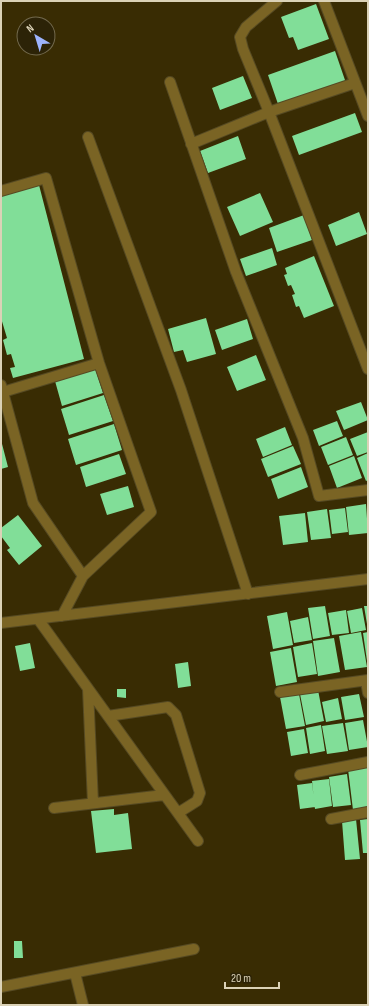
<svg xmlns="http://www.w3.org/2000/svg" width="369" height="1006" viewBox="0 0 369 1006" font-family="'Sofia Sans Condensed',sans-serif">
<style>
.building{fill:#81de98}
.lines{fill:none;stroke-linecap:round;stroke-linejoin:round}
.minor-casing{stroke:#564a23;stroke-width:12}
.minor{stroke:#7a6424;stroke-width:10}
</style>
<rect width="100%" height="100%" fill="#392c03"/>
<path class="building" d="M316 4 329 39 298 50 293 37 289 38 281 17Z
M335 51 346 83 279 107 268 75Z
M243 76 252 98 220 110 212 88Z
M355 113 362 132 299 155 292 136Z
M238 136 246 159 208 173 200 151Z
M39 185 84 359 13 378 10 368 15 367 11 354 7 355 3 340 7 338 1 318V195Z
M260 193 273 222 240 236 227 207Z
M359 212 367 234 336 246 328 225Z
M304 215 312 240 277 252 269 228Z
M272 248 277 265 246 276 240 259Z
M314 256 334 306 304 318 299 306 296 307 292 295 295 294 291 285 288 286 284 275 287 274 285 268Z
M206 318 216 354 187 362 183 350 174 352 168 329Z
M247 319 253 339 222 350 215 330Z
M256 355 266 380 237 391 227 367Z
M95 368 103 393 62 406 55 381Z
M104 395 113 421 69 435 61 409Z
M361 402 368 420 344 430 336 411Z
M337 421 343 436 319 446 313 430Z
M114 424 122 450 76 465 68 439Z
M285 427 292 445 263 457 256 439Z
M368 432V452L357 456 350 439Z
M346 437 353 455 328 465 321 447Z
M1 440 8 467 1 469Z
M293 446 301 464 268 477 261 459Z
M368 453V480L366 481 357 458Z
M119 454 126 474 86 487 80 467Z
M354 456 362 478 337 488 329 466Z
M301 467 308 487 278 499 271 479Z
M128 486 134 507 107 515 100 494Z
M366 504 368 533 349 535 346 507Z
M345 508 348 532 332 534 329 510Z
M327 509 331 538 311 540 307 512Z
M305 513 308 542 283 545 279 516Z
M18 515 42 546 19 565 7 550 10 548 1 536V528Z
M325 606 330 636 313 639 308 608Z
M364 606H368V624H367Z
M362 608 366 630 351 633 347 611Z
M346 610 349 633 332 635 328 613Z
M287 612 293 645 273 649 267 616Z
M308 617 312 640 294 643 290 621Z
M361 632 367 667 345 670 339 636Z
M368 632V661H367L363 633Z
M334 638 340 672 318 676 313 641Z
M30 643 35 668 20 671 15 646Z
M312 643 317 674 298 677 293 647Z
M291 648 297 682 276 686 270 652Z
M188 662 191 686 178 688 175 664Z
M117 689H126V698L117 697Z
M318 690 324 721 306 725 300 694Z
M299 694 305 726 286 729 280 697Z
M359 694 364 717 345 720 341 697Z
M338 698 342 719 326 722 322 702Z
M363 720 368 747 349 750 345 723Z
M343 723 348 751 327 754 322 726Z
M321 725 325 751 310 754 306 728Z
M304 729 308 753 291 756 287 732Z
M368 766V808L353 810 348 769Z
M347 774 351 805 333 807 329 777Z
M329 779 332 806 315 809 312 781Z
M312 783 315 807 300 809 297 785Z
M114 809V815L128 813 132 849 96 853 91 811Z
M356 819 360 859 345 860 342 821Z
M368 819V853H363L360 820Z
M14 941H22L23 958H14Z"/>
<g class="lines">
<g class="minor-casing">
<path id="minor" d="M277 1 246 27 240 37 243 49 269 112 368 369
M324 1 368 116
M170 82 236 272 303 438 319 496 368 490
M88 137 181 390 248 594
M191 144 269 112 355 83
M1 191 46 178 99 363 151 512 83 576
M1 385 33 503 83 576 62 616
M3 392 99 363
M38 619 198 841
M1 623 368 579
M366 681 368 693
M88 689 93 803
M280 692 368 680
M108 716 168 707 176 715 200 793 197 801 178 813
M300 775 368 762
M54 808 164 795
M331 819 368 812
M75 973 83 1005
M1 987 194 949"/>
</g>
<use href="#minor" class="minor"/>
</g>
<rect width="369" height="1006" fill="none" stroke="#dbd2b7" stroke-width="4"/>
<g transform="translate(36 36) rotate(322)"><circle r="19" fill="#2c2307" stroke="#72694d"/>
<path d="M0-3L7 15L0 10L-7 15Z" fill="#9db4fd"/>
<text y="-6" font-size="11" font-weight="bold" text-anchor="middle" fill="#dbd2b7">N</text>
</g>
<path d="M225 982v6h54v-6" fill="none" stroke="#dbd2b7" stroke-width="2"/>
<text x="231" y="982" font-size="12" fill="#dbd2b7" stroke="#2c2307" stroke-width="3" paint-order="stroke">20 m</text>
</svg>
